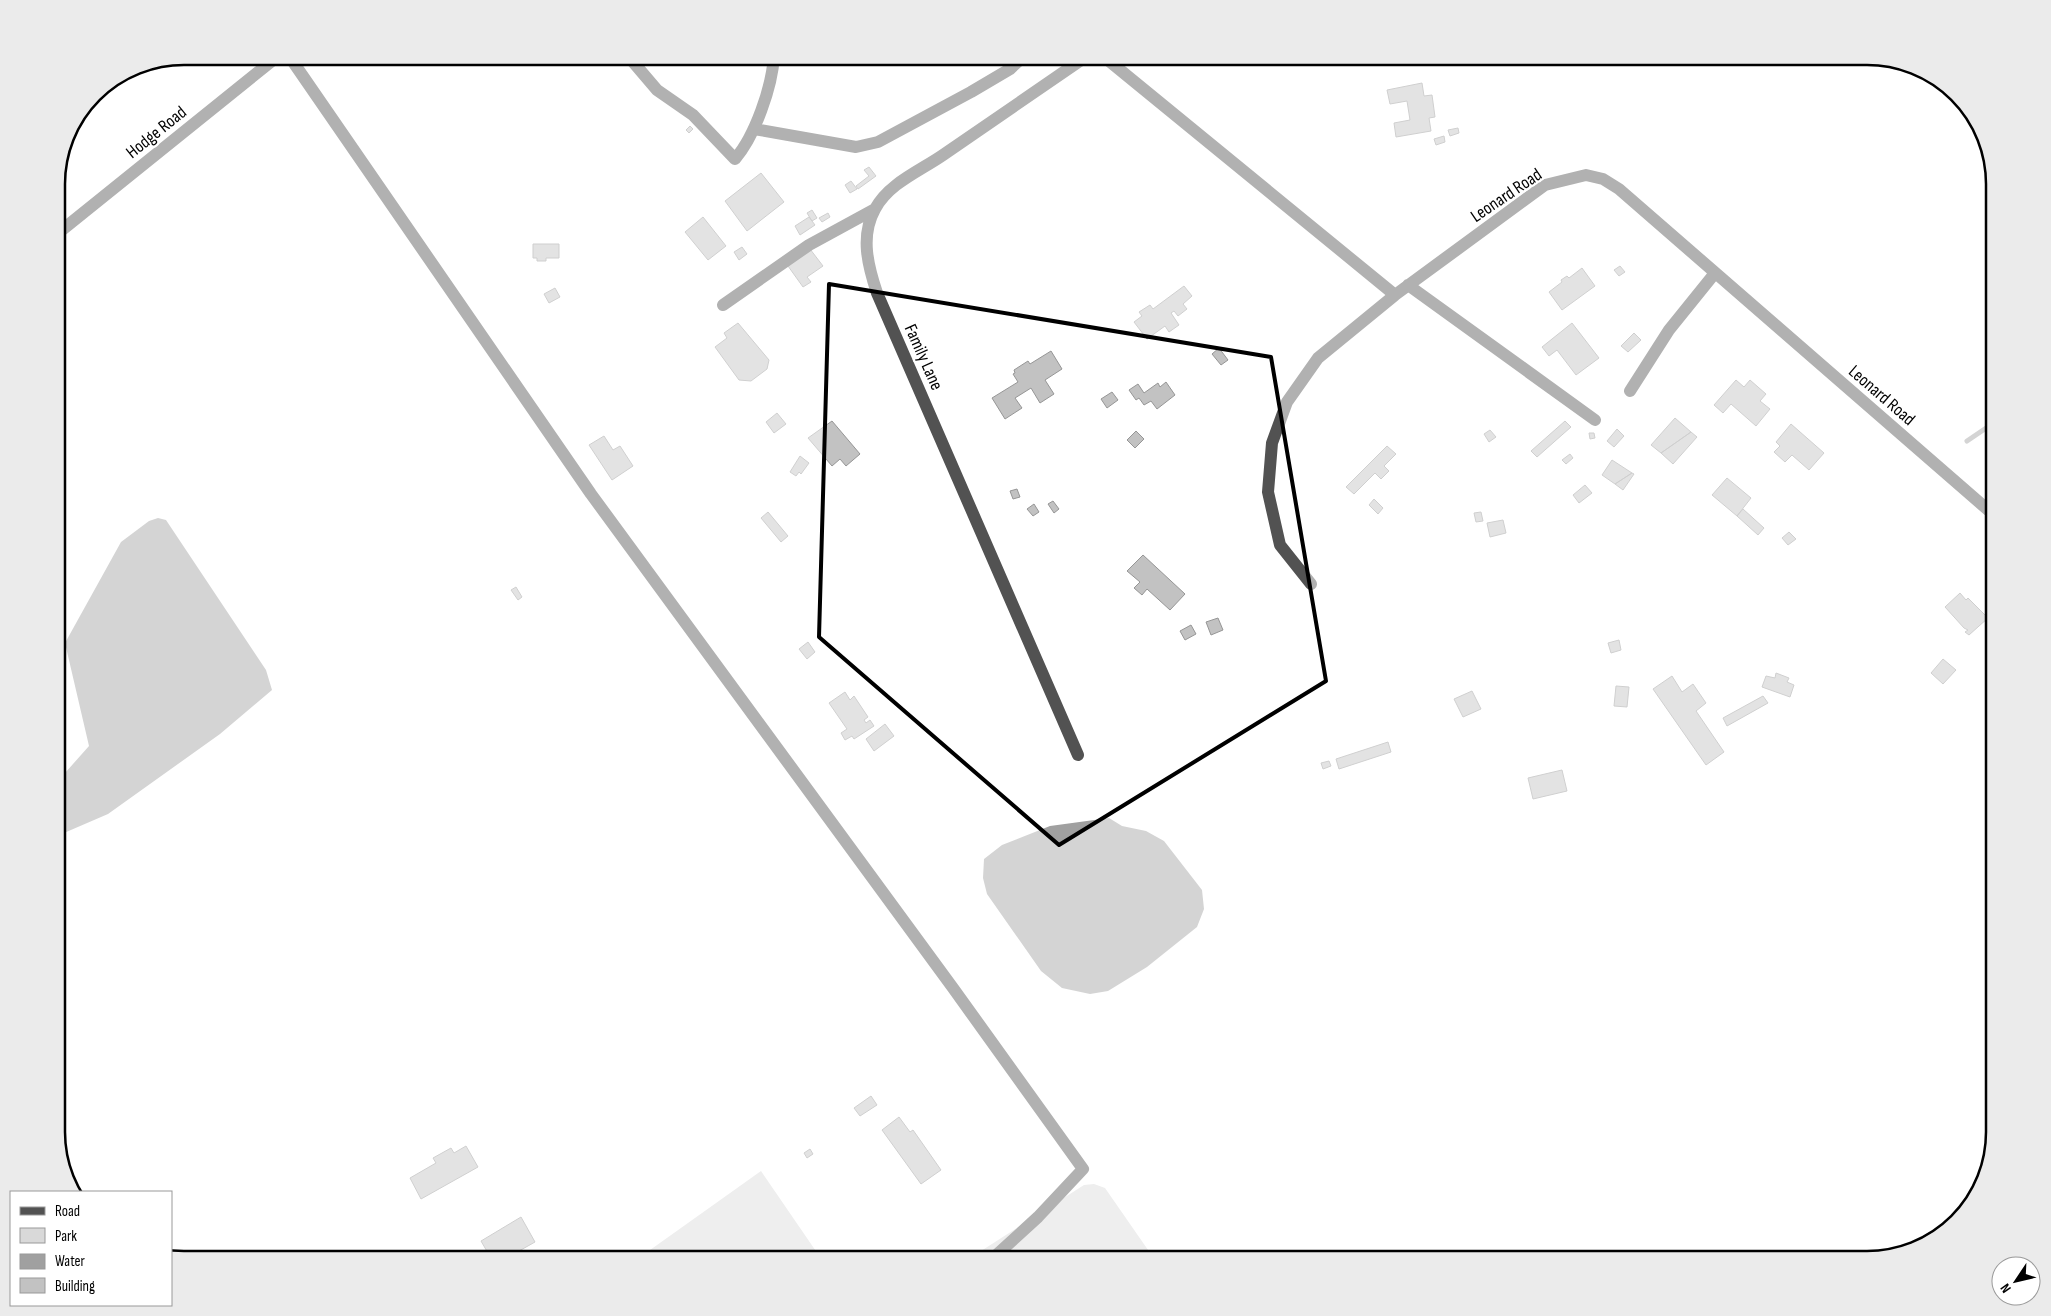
<svg xmlns="http://www.w3.org/2000/svg" width="2051" height="1316" viewBox="0 0 2051 1316" font-family="'Sofia Sans Condensed',sans-serif">
<style>
.green{fill:#d9d9d9}
.water{fill:#a0a0a0}
.lines{fill:none;stroke-linecap:round;stroke-linejoin:round}
.stream{stroke:#a0a0a0;stroke-width:5}
.building{fill:#c2c2c2;stroke:#969696}
.minor{stroke:#525252;stroke-width:12}
.marked{fill:none;stroke:#000;stroke-width:4;stroke-linejoin:round}
.labels{text-anchor:middle;stroke-width:4.5;stroke-linejoin:round;paint-order:stroke}
.street-label{font-size:18px;fill:#000;stroke:#fff}
.rim{fill:none;stroke:#000;stroke-width:2.5}
</style>
<rect width="100%" height="100%" fill="#fff"/>
<path class="green" d="M761 1171 822 1260H636Z
M1094 1184 1105 1188 1155 1260H967L1084 1185Z"/>
<path class="water" d="M158 518 166 520 266 670 272 690 220 734 108 814 57 836V782L89 746 65 643 121 542 149 521Z
M1109 818 1122 826 1146 831 1164 841 1202 890 1204 909 1197 927 1147 967 1108 991 1090 994 1062 988 1041 971 987 894 983 878 984 859 1002 845 1050 826Z"/>
<g class="lines">
<path class="stream" d="M1967 441 1995 422"/>
</g>
<path class="building" d="M1422 83 1424 96 1432 95 1435 117 1429 118 1431 131 1396 137 1394 123 1410 120 1407 101 1390 104 1387 90Z
M690 126 693 129 689 133 686 130Z
M1458 128 1459 133 1450 136 1448 130Z
M1444 136 1445 142 1436 145 1434 139Z
M869 167 876 176 858 189 856 186 869 176 864 170Z
M761 173 784 202 747 231 725 201Z
M851 181 857 189 850 193 845 185Z
M812 210 817 218 812 221 807 213Z
M828 213 830 217 822 222 819 218Z
M703 217 726 246 708 260 685 232Z
M809 217 815 225 800 235 795 226Z
M533 244H559V258H546V261H537V258H533Z
M742 247 747 254 739 260 734 252Z
M810 249 823 266 807 277 811 282 803 287 788 266Z
M1620 266 1625 272 1619 276 1614 270Z
M1582 268 1595 286 1562 310 1549 292 1562 282 1561 280 1567 276 1569 278Z
M1184 286 1192 296 1183 304 1187 309 1178 316 1174 311 1171 313 1179 325 1169 332 1165 326 1147 339 1134 322 1142 316 1139 312 1150 305 1153 309Z
M555 288 560 297 549 303 544 294Z
M738 323 769 360 767 369 751 381 739 380 715 347 727 338 724 333Z
M1572 323 1599 358 1576 375 1557 350 1549 356 1542 347Z
M1634 333 1641 340 1628 352 1621 346Z
M1219 348 1228 360 1221 365 1212 354Z
M1051 351 1062 369 1045 380 1054 394 1040 403 1031 388 1015 398 1022 408 1005 419 992 398 1018 382 1013 374 1015 373 1014 370 1028 361 1030 364Z
M1736 380 1744 387 1750 380 1766 394 1760 401 1770 409 1756 426 1731 404 1723 413 1714 405Z
M1166 382 1175 395 1157 409 1151 401 1144 405 1139 398 1136 400 1129 390 1138 384 1144 393 1158 383 1160 387Z
M1112 392 1118 400 1107 408 1101 399Z
M777 413 786 424 774 433 766 422Z
M1675 418 1691 432 1661 453 1651 445Z
M832 421 860 454 846 466 840 459 832 466 808 438Z
M1565 421 1571 427 1537 457 1531 451Z
M1791 424 1824 453 1809 470 1792 455 1785 462 1774 452 1780 446 1776 442Z
M1617 429 1624 436 1614 447 1607 441Z
M1490 430 1496 437 1489 442 1484 434Z
M1136 431 1144 439 1135 448 1127 440Z
M1691 432 1697 437 1673 464 1661 453Z
M1589 433H1594L1595 438 1590 439Z
M604 436 613 450 620 446 633 466 612 480 589 445Z
M1387 446 1396 454 1384 466 1389 471 1381 479 1375 473 1354 494 1346 487Z
M1570 454 1573 458 1566 464 1562 460Z
M800 456 809 463 801 474 799 472 796 476 790 472Z
M1612 460 1632 473 1615 484 1602 475Z
M1632 473 1634 474 1623 490 1615 484Z
M1727 478 1751 498 1737 516 1712 495Z
M1585 485 1592 493 1579 503 1573 495Z
M1017 489 1020 497 1013 499 1010 491Z
M1374 499 1383 508 1378 514 1369 505Z
M1053 501 1059 509 1054 513 1048 504Z
M1034 504 1039 512 1033 516 1027 509Z
M1743 509 1764 528 1758 535 1737 516Z
M768 512 788 536 781 542 761 518Z
M1481 512 1483 521 1476 522 1474 513Z
M1503 520 1506 533 1490 537 1487 523Z
M1789 532 1796 539 1788 545 1782 538Z
M1143 555 1185 594 1170 610 1147 589 1142 595 1134 588 1140 582 1127 571Z
M516 587 522 597 518 600 511 590Z
M1960 593 1966 600 1968 598 1988 618 1969 635 1965 632 1968 630 1964 628 1945 607Z
M1218 618 1223 630 1211 635 1206 622Z
M1191 625 1196 634 1185 640 1180 631Z
M1619 640 1621 650 1611 653 1608 643Z
M808 642 815 652 807 659 799 649Z
M1943 659 1956 670 1943 684 1931 673Z
M1776 673 1789 678 1787 682 1794 685 1790 697 1762 687 1766 676 1775 678Z
M1672 676 1682 692 1693 684 1706 703 1696 711 1724 752 1706 765 1653 689Z
M1616 686 1629 687 1627 707 1614 706Z
M1472 691 1481 709 1463 717 1454 699Z
M845 692 850 700 854 696 868 717 864 720 866 723 870 720 874 726 854 739 852 736 845 740 841 733 847 729 829 703Z
M1763 696 1768 703 1727 726 1723 718Z
M885 724 894 736 874 751 866 739Z
M1388 742 1391 752 1339 769 1336 759Z
M1329 761 1331 766 1323 769 1321 763Z
M1562 770 1567 791 1533 799 1528 778Z
M871 1096 877 1105 860 1116 854 1108Z
M899 1117 910 1132 913 1130 941 1170 921 1184 882 1130Z
M466 1146 478 1167 421 1199 410 1178 436 1163 433 1158 451 1148 454 1153Z
M810 1149 813 1154 807 1158 804 1153Z
M521 1217 535 1242 503 1260H492L481 1241Z"/>
<g class="lines">
<path class="minor" d="M289 56 591 494 953 988 1083 1169 1038 1217 991 1260
M628 56 657 90 693 115 735 159C755 136 772 87 774 56
M1103 56 1395 295
M754 129 856 147 878 142 971 92 1010 69 1024 56
M57 234 278 56
M1408 285 1595 420
M723 305 809 245 875 209
M1630 391 1669 330 1715 273
M1311 584 1280 545 1268 492 1272 443 1287 402 1318 358 1395 295 1545 185 1586 175 1603 179 1619 189 1995 516
M1078 755 877 293C868 266 860 236 875 209 889 183 920 171 943 155 991 122 1039 89 1087 56"/>
</g>
<path d="M0 0H2051V1316H0ZM829 284 1271 357 1326 681 1059 845 819 637Z" fill="#fff" fill-opacity=".55" fill-rule="evenodd"/>
<path class="marked" d="M829 284 1271 357 1326 681 1059 845 819 637Z"/>
<g class="labels">
<g class="street-label">
<text transform="translate(156 132) rotate(-39)" y="6">Hodge Road</text>
<text transform="translate(1506 195) rotate(-34)" y="6">Leonard Road</text>
<text transform="translate(924 357) rotate(66)" y="6">Family Lane</text>
<text transform="translate(1882 395) rotate(41)" y="6">Leonard Road</text>
</g>
</g>
<path d="M0 0H2051V1316H0ZM184 65H1867A119 119 0 0 1 1986 184V1132A119 119 0 0 1 1867 1251H184A119 119 0 0 1 65 1132V184A119 119 0 0 1 184 65Z" fill="#ebebeb" fill-rule="evenodd"/>
<path class="rim" d="M184 65H1867A119 119 0 0 1 1986 184V1132A119 119 0 0 1 1867 1251H184A119 119 0 0 1 65 1132V184A119 119 0 0 1 184 65Z"/>
<rect x="10" y="1191" width="162" height="115" fill="#ffffff" stroke="#999999"/>
<rect x="20" y="1207" width="25" height="8" fill="#525252" stroke="#999999"/>
<text x="55" y="1216" font-size="15" fill="#000000">Road</text>
<rect x="20" y="1228" width="25" height="15" fill="#d9d9d9" stroke="#999999"/>
<text x="55" y="1241" font-size="15" fill="#000000">Park</text>
<rect x="20" y="1254" width="25" height="15" fill="#a0a0a0" stroke="#999999"/>
<text x="55" y="1266" font-size="15" fill="#000000">Water</text>
<rect x="20" y="1278" width="25" height="15" fill="#c2c2c2" stroke="#999999"/>
<text x="55" y="1291" font-size="15" fill="#000000">Building</text>
<g transform="translate(2016 1281) rotate(235)"><circle r="24" fill="#ffffff" stroke="#999999"/>
<path d="M0-4L9 19L0 12L-9 19Z" fill="#000000"/>
<text y="-8" font-size="14" font-weight="bold" text-anchor="middle" fill="#000000">N</text>
</g>
</svg>
